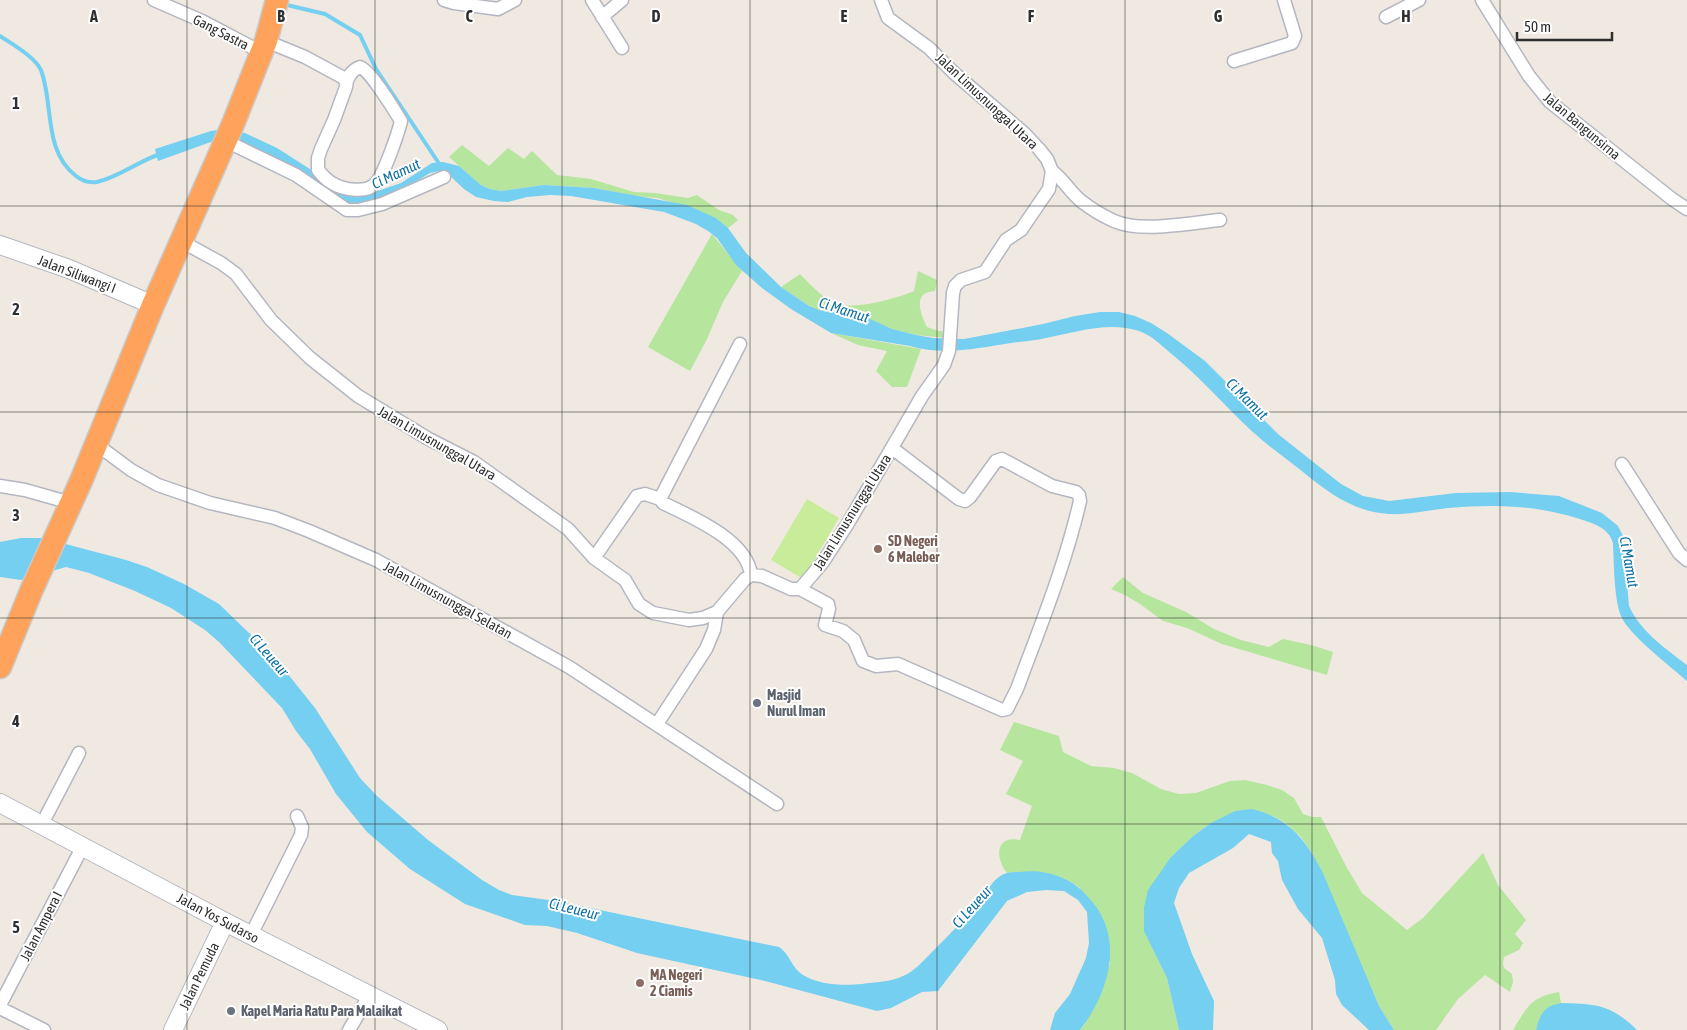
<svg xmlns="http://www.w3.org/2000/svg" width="1687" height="1030" viewBox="0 0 1687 1030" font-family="'Asap Condensed',sans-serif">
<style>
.green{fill:#b6e59e}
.pitch{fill:#c9ec9a}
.water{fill:#75cff0}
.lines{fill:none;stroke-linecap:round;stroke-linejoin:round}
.stream{stroke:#75cff0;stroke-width:4}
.street-casing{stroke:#b4b7c1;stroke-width:15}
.secondary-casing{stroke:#b4b7c1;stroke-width:20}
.highway-casing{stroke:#c9c9c9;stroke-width:25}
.street{stroke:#fff;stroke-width:12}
.secondary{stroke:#fff;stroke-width:18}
.highway{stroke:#ffa35c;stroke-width:22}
.grid{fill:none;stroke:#2e2e2e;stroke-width:1;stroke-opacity:0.55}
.education-dot{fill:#8d6e63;stroke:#fff;stroke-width:2}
.worship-dot{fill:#6b7280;stroke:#fff;stroke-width:2}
.labels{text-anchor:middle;stroke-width:4;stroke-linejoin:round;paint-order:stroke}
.street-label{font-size:14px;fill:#2e2e2e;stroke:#fff}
.education-label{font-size:14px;font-weight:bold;fill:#785e54;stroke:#fff;text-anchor:start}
.worship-label{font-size:14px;font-weight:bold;fill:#5b616d;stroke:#fff;text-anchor:start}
.water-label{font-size:15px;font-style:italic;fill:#0d6fa3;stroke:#fff}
.grid-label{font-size:16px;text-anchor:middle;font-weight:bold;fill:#2e2e2e;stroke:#fff;stroke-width:4;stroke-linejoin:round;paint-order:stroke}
</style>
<rect width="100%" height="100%" fill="#efe9e1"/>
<path class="green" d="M462 145 489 166 508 148 524 159 532 151 557 175 591 179 634 192 655 193 688 198 697 195 719 210 733 215 738 220 728 228 716 218 658 198 634 196 594 188 544 185 501 191 490 189 481 185 449 157Z
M712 234 742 271 723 302 707 339 690 371 648 347Z
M918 271 937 280 935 291C912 292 920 313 927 327L938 331H948L947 338 916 335 892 329 852 312 822 311 809 306 781 287 800 274C807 281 825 300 833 303 852 311 895 299 914 291Z
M831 333 921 349 907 387H892L876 371 887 351 858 345Z
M1123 577 1143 593 1186 612 1214 629 1241 640 1269 647 1283 639 1311 645 1333 652 1327 675 1222 644 1187 628 1163 621 1140 604 1125 595 1111 589Z
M1014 722 1059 736 1063 752 1091 766 1114 768 1132 773 1161 789 1179 794 1196 793 1230 781 1245 780 1267 785 1282 790 1294 798 1303 814 1312 817H1321L1347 868 1362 893 1407 930 1423 918 1483 853 1498 885 1526 920 1515 934 1523 943 1519 950 1504 957 1503 963 1504 968 1512 974 1513 982 1510 992 1485 975 1458 999 1436 1030H1394L1379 1006 1312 853 1301 837 1287 824 1275 817 1252 809 1211 823 1193 836 1171 857 1152 947 1167 978 1179 1030H1080L1085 1024 1110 963 1079 887C1053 870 1037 871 1007 873 995 858 995 835 1020 840L1032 806 1006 794 1023 761 1000 750Z
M1559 992 1561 1003C1546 1006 1540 1016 1536 1030H1513C1527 1007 1531 997 1559 992Z"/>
<path class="pitch" d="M807 499 839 518 803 579 771 560Z"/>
<path class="water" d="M224 129 245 133 277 148 313 171 369 194 401 183 432 163 443 162 459 166 481 185 490 189 501 191 544 185 594 188 687 205 716 218 728 228 746 253 781 287 809 306 822 311 859 314 892 329 916 335 933 338 964 339 1043 324 1075 316 1100 312H1119L1135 316 1151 323 1167 333 1205 361 1278 434 1341 484 1363 496 1389 501 1456 493 1510 492 1559 496 1602 513 1618 526 1623 536 1629 606C1640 631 1666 649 1687 665V681C1671 667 1628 634 1621 616 1614 599 1614 563 1613 543 1608 527 1594 524 1580 519 1537 505 1492 504 1448 508 1430 510 1407 515 1389 514 1354 512 1329 493 1303 472 1289 461 1275 451 1262 440 1231 414 1206 382 1174 356 1164 348 1152 335 1139 331 1109 321 1076 332 1046 338 1035 341 1023 341 1011 343 979 348 943 356 910 346L831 333 791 309 762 288 736 265 717 238 708 231 696 224 664 212 571 196 550 195 527 197 508 202 494 201 476 197 464 189 446 172 439 171 430 173 402 190 381 200 354 204 344 203 274 157 236 140 222 138 158 161 155 149 211 131Z
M21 538H43L126 560 147 567 184 584 219 604 275 658 315 708 360 778 377 796 428 840 482 880 499 890 512 895 556 901 779 947C790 954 792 969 803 975 819 985 844 986 862 984 875 982 891 982 903 976 915 971 923 961 932 952 948 936 964 920 979 902 987 892 994 876 1007 873 1011 872 1015 872 1019 872 1037 870 1050 872 1067 880 1075 884 1081 889 1087 896 1126 935 1110 991 1080 1030H1050L1055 1013 1070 994 1086 958 1089 943 1087 912 1078 900 1064 891 1046 890 1027 892 1007 901 938 991 922 992 891 1008 877 1011 765 981 637 953 577 933 547 926 525 925 465 904 410 869 367 832 336 794 310 749 296 731 282 708 219 642 205 630 171 608 135 591 89 573 66 567 21 580 0 577V542Z
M1252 809C1289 818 1305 839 1322 871L1379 1006 1394 1030H1369L1342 1005 1336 994 1335 980 1322 938 1298 909 1282 880 1278 861 1272 853 1271 842 1249 834 1233 848 1189 873 1179 888 1174 903 1192 954 1214 1001 1213 1030H1179L1167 978 1144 931V908L1148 890 1171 857 1193 836 1211 823 1235 811Z
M1561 1003C1596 1004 1610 1004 1637 1030H1536C1540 1014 1544 1006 1561 1003Z"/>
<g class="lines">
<path class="stream" d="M287 5 325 14 360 35 376 69 440 165
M0 36C12 44 35 57 41 70 54 105 43 151 76 176 82 181 89 183 97 182 119 177 139 161 160 154"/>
<g class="street-casing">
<path id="street" d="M154 0 202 21 261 52
M444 0 454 3 498 9 515 0
M592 0 622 48
M1482 0 1529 76 1550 102 1672 199 1687 209
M602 17 622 0
M1386 17 1419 0
M266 41 305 57 342 77 346 81
M1234 61 1292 43 1295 36 1284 0
M360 67C369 69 395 111 401 121 398 134 384 174 376 183 367 194 343 190 332 183 326 180 322 175 318 170V158L321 149 334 120 346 87C346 78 352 70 360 67Z
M226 141 296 175 347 210H358L382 204 444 177
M1052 171C1064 180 1070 192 1081 201 1090 208 1103 216 1114 221 1141 233 1190 223 1220 220
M181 241 221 263 236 274 271 320 310 358 358 396 427 438 474 462 568 529 594 558 625 580 639 604 653 613 689 620 703 618 717 612 745 579 751 575 762 576 791 589H800L823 562 847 525 922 396 944 365 949 351 953 293 955 286 961 280 985 272 1006 240 1021 230 1049 189 1052 171 1047 159 1039 149 1025 134 954 73 929 48 888 18 881 0
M740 344 660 499 663 503C692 517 747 540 751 575
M96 444 131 470 158 485 210 503 275 518 309 531 376 560 569 667 777 804
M1622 464 1679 553 1687 560
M0 486 25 490 71 503
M594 558 637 496 645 494 660 499
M800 589 828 604 829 609 825 625 843 631 854 640 863 661 876 666 898 664 1002 710 1007 709 1017 689C1040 627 1065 566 1080 501L1079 495 1076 492 1052 486 1002 459 996 461 970 497 965 501 959 499 892 448
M657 724 706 649 714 630 717 612
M42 824 79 753
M251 935 301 835 302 827 297 816
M0 1005 83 846
M0 1008 44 1030
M349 1030 370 994"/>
</g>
<g class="secondary-casing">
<path id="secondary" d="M0 245 69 269 153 305
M0 803 225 922 438 1030
M173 1030 225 922"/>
</g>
<g class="highway-casing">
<path id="highway" d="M0 667 32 589 81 481 153 305 233 124 266 41 277 0"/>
</g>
<use href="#street" class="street"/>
<use href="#secondary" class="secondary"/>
<use href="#highway" class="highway"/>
</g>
<path class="grid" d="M187 0V1030M375 0V1030M562 0V1030M750 0V1030M937 0V1030M1125 0V1030M1312 0V1030M1500 0V1030M0 206H1687M0 412H1687M0 618H1687M0 824H1687"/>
<g class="education-dot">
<circle cx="878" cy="549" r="5"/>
<circle cx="640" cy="983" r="5"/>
</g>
<g class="worship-dot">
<circle cx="757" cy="703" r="5"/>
<circle cx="231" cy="1011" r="5"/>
</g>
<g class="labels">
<g class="street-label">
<text transform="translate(221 32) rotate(27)" y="5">Gang Sastra</text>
<text transform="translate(987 101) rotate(43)" y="5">Jalan Limusnunggal Utara</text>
<text transform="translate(1582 126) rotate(40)" y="5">Jalan Bangunsirna</text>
<text transform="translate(77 274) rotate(21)" y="5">Jalan Siliwangi I</text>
<text transform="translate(437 443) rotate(30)" y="5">Jalan Limusnunggal Utara</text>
<text transform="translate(852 512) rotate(-58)" y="5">Jalan Limusnunggal Utara</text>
<text transform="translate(448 600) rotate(29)" y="5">Jalan Limusnunggal Selatan</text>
<text transform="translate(218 918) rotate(28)" y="5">Jalan Yos Sudarso</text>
<text transform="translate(41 926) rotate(-63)" y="5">Jalan Ampera I</text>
<text transform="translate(199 976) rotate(-64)" y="5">Jalan Pemuda</text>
</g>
<g class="education-label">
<text x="888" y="546">SD Negeri<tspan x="888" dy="16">6 Maleber</tspan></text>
<text x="650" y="980">MA Negeri<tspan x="650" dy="16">2 Ciamis</tspan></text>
</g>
<g class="worship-label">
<text x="767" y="700">Masjid<tspan x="767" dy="16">Nurul Iman</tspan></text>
<text x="241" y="1016">Kapel Maria Ratu Para Malaikat</text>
</g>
<g class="water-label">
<text transform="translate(396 174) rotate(-25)" y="5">Ci Mamut</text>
<text transform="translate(844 310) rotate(18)" y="5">Ci Mamut</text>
<text transform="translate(1247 399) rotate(45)" y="5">Ci Mamut</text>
<text transform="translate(1629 562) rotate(80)" y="5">Ci Mamut</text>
<text transform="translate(269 655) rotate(49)" y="5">Ci Leueur</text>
<text transform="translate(972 907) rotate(-48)" y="5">Ci Leueur</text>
<text transform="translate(574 909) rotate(14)" y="5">Ci Leueur</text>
</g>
</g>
<g class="grid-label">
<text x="94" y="22">A</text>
<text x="281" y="22">B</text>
<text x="469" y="22">C</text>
<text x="656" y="22">D</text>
<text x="844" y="22">E</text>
<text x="1031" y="22">F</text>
<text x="1218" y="22">G</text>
<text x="1406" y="22">H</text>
<text x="16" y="109">1</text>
<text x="16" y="315">2</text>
<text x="16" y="521">3</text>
<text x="16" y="727">4</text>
<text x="16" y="933">5</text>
</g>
<path d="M1517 32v8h95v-8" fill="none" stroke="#2e2e2e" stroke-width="2.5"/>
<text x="1524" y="32" font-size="15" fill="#2e2e2e" stroke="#ffffff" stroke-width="4" paint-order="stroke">50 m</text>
</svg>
